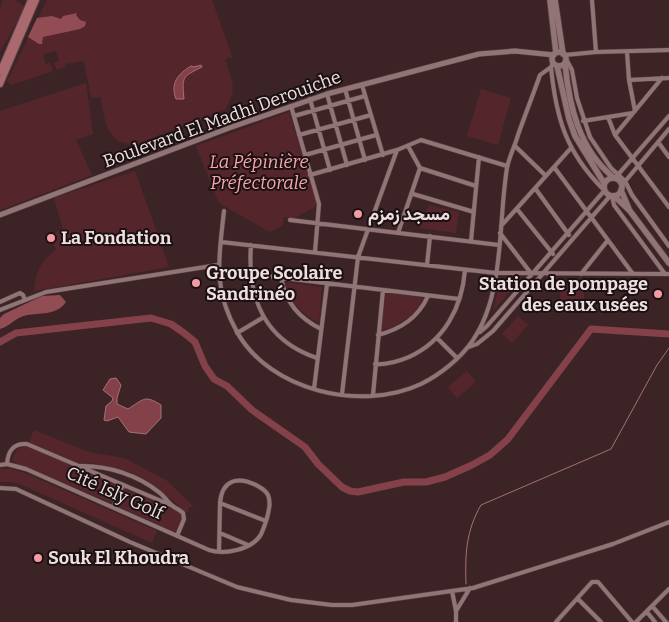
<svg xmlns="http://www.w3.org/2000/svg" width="669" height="622" viewBox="0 0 669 622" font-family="Bitter,Vazirmatn,serif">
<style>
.green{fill:#54262c}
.forest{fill:#924c54}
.water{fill:#854149;stroke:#a47076}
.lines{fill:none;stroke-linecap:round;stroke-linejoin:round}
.stream{stroke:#a47076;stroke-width:1}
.river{stroke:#854149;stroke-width:7}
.minor-casing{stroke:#574345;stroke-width:5}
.tertiary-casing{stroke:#574345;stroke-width:6}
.secondary-casing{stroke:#574345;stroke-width:7}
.primary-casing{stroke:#574345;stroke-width:8}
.minor{stroke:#917476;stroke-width:4}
.tertiary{stroke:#917476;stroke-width:5}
.secondary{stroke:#917476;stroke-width:5.5}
.primary{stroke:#a9696f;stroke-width:6}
.poi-dot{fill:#f49aa2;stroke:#1b1112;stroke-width:2}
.labels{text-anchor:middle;stroke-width:4;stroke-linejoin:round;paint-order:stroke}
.street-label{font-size:18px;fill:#eededf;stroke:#1b1112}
.park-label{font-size:18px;font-style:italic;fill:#f7a4ab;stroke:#1b1112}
.poi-label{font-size:18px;font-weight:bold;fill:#eededf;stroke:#1b1112;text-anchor:start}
</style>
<rect width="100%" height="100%" fill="#3c2426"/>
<path class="green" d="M3 0H16L25 7 0 52V9Z
M47 0H212L232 56V58L229 57 225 60C232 81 238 89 225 109L138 144C106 146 105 122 101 97L91 98 84 61 66 64 65 67 57 70 54 63 59 60 56 51 43 54 46 64 50 63 53 71 11 85 7 81Z
M86 83 93 134 76 140 92 175 0 210V111Z
M481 89 511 98 498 145 467 136Z
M289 112 318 205 293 219 284 217 283 225 270 232 219 203 196 146Z
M135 171 169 267 34 291C37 270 39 263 56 250L50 235 63 229 54 198Z
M429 205 459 212 456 233 419 228Z
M501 278H521L493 311V310Z
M285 282 322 287 319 323C302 314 289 301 285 282Z
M560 289H584V301H560Z
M386 293 424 298C415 318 399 325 379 331Z
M518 316 528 325 512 343 502 334Z
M467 371 476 382 457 398 448 387Z
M34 430 89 452 124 458 166 480 193 506 188 508 189 512H186L154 485 130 472 92 463 81 464 29 442Z
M30 446 119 486 112 503 15 463 12 460C15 450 19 447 30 446Z
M0 469H12L27 474 157 531 152 543 22 485 12 482H0Z
M124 489 180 512 183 517 177 533 117 506Z"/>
<path class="forest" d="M77 13 76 15 80 20 86 22 85 26 80 29 43 37 42 44H39L28 37 37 18 52 16 61 19 63 16Z
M60 295 66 302C55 318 35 311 21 317 14 320 8 327 0 329V318L4 314 42 296Z"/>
<path class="water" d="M201 65 202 67C182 77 182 76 184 99H176C170 83 178 74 191 66L194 67Z
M116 378 121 385 117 398V404L128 409C143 400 144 394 161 405V418L146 434 129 432 118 417 107 421 104 420 106 406 112 401 113 398 103 390 110 379Z"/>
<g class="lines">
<path class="stream" d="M466 584C465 554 466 531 481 505L611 449 657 365 669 348"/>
<path class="river" d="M0 342 16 333 151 318 171 324 184 333 195 342 205 366 214 379 227 386 252 410 305 447 318 464 342 487 350 491 358 492 404 482H426L445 477 472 465 490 455 508 439 591 329 669 334"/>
<g class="minor-casing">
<path id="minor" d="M592 0 596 52
M627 52 629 80 635 111
M565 55 596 52 669 50
M566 59 572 70 577 98 590 137 611 168 625 181 632 195 669 246
M553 63 551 67C556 118 566 152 603 189
M629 80 669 78
M362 85 383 155
M345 89 365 160
M327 94 347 165
M310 99 330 170
M291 106 319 204 315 252
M294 116 365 96
M608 117 615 135 669 207
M583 121 633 113
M299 135 371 115
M615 135 662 78
M658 142 669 157
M515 146 546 176
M305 155 376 135
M554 167 633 274
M420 168 476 186
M310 175 397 150 421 140 507 166
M616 177 669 116
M622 185 669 129
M535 188 569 235
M413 194 474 212
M612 196 614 205 665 274
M517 209 553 254
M224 211C219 258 212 287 237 332 270 391 361 412 421 384 441 374 461 358 473 340 505 293 498 222 507 168 509 157 515 146 518 135 525 115 533 95 540 75L551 67
M290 220 499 245
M501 226 571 148
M398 233 420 168 408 146
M500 233 530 272
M471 241 479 157
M221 242 496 273 669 274
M251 245C247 297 264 340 317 358
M427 265 430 236
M250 274 459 299
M581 274 608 240
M281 278C286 303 299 318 321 329
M0 302 20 293 23 295 25 300
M0 310 46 292 218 265
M480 332 487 326 604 191
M237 333 264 317
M378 335C401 329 418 318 428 296
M437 338 457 358
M469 347 477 344 493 331 610 196
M375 364C387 365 397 362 409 357 444 341 462 308 465 270
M314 389 327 284
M342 394 358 257 397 150
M373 395 383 290
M7 464C8 451 13 443 27 444L173 506
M0 465 7 464 26 469 209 550C224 555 250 550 260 536 263 531 265 524 267 518 269 510 271 502 268 495 265 489 261 488 256 485 237 476 222 480 220 503L219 552
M79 466C107 465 138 475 160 493 165 497 168 503 174 507 177 509 180 510 183 513L184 519 177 536
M0 488 16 489 130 542 237 587 291 600 332 605H352L473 588 613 544 669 522
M220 503 266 521
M113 507 123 485
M220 533 248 545
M452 591 456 611V622
M578 599 601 622
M652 606 666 622
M456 611 470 588
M647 612 655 622
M556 622 592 582H598L632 622
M636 622 669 589"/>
</g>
<g class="tertiary-casing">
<path id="tertiary" d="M0 215 229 128 327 94 479 54 515 51 554 55"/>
</g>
<g class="secondary-casing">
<path id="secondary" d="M550 0 556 53
M555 0 563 54
M552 59a7 7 0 1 1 14 0a7 7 0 1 1-14 0Z
M565 63C569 106 579 149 613 177
M557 66 569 119 575 136 604 183
M604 187a9 9 0 1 1 18 0a9 9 0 1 1-18 0Z
M621 190 629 209
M614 196 630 211 669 263"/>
</g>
<g class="primary-casing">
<path id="primary" d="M0 72 31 0
M0 84 36 0"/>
</g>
<use href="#minor" class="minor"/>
<use href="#tertiary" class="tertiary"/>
<use href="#secondary" class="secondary"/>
<use href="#primary" class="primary"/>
</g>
<g class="poi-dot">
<circle cx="358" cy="214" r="5"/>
<circle cx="51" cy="238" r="5"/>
<circle cx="196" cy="283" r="5"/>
<circle cx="658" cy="294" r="5"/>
<circle cx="38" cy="558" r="5"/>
</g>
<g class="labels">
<g class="street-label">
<text transform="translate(222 119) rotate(-20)" y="6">Boulevard El Madhi Derouiche</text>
<text transform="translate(115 493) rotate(24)" y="6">Cité Isly Golf</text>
</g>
<g class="park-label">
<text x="259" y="168">La Pépinière<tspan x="259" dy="21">Préfectorale</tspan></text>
</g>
<g class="poi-label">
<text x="368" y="220">مسجد زمزم</text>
<text x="61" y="244">La Fondation</text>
<text x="206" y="279">Groupe Scolaire<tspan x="206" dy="21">Sandrinéo</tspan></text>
<text x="648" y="290" text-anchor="end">Station de pompage<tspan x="648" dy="21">des eaux usées</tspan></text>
<text x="48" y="564">Souk El Khoudra</text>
</g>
</g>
</svg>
